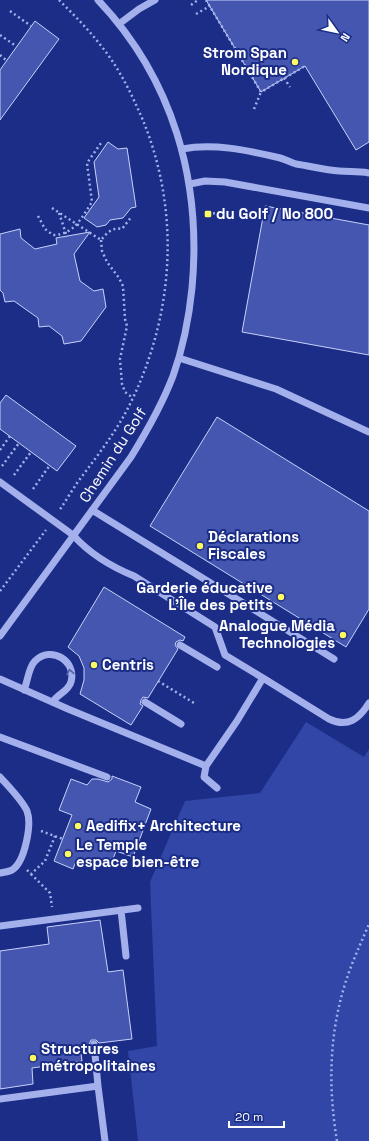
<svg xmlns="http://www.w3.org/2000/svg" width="369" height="1141" viewBox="0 0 369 1141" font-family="'Space Grotesk',sans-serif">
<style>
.green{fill:#3146a7}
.building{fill:#4456b0;stroke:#c8d1f9}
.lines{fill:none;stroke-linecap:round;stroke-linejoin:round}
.path{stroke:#a3b0ec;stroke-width:2.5;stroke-dasharray:2 3;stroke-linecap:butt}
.minor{stroke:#a3b0ec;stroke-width:7}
.oneway{stroke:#5161af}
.poi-dot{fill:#fdfb5f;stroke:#1b2d87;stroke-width:1.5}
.labels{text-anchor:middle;stroke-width:4;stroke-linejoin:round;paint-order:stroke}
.poi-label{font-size:15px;font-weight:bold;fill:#fff;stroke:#1b2d87;text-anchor:start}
.street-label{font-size:15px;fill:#fff;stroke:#1b2d87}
</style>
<rect width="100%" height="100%" fill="#1b2d87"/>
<path class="green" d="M306 722 364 757 369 749V1141H138L128 1051 157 1046 150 882 185 801 260 793Z"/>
<path class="building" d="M206 0H369V142L356 150 305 66 261 92Z
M35 21 59 39 0 120V70Z
M108 142 118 149 127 148 136 207 131 208 123 218 110 220 106 225 97 227 84 218 99 197 94 162Z
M265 206 369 225V355L242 332Z
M20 229 21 238 35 249 57 244 56 238 90 232 74 254 80 281 94 291 103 289 106 307 81 341 64 344 62 336 49 326 39 327 38 318 14 301 5 302 3 293 0 290V234Z
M6 395 76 446 57 471 0 429V403Z
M217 417 369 511V609L346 647 150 526Z
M104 587 185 637 183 641 180 640 176 642 175 645 178 649 148 698 143 697 141 700 140 704 143 706 131 725 80 694 84 680V668L79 656 68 647Z
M112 776 141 787 135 802 151 809 133 857 116 851 110 867 89 859 85 862 76 861 73 869 54 861 72 815 59 810 71 779 87 785 92 779H98L108 782 112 779Z
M100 920 108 972 123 970 132 1039 99 1043 96 1040H91L89 1045 80 1046 82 1061 32 1068 33 1084 0 1089V951L49 944 47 927Z"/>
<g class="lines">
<path class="path" d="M59 0C74 15 89 30 102 47 119 68 131 93 142 118 180 209 175 310 132 400 118 430 97 456 77 483 71 492 65 502 59 511
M206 0 261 92 305 66
M191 5 198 0
M10 11 31 26
M196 14 210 6
M0 35 16 46
M0 55 6 60
M284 78 290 87
M254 109 261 92
M52 208 101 240C107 233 112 227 122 229L132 216
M59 213 67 237
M208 214 218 213
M38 216 45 229 53 235C74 235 82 217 92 202L87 163 101 143
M101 240 102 251 107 262 119 278 123 286 125 319 127 326 120 359 122 384 125 392 133 398
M0 450 10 436
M2 466 19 443
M14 475 31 452
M33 489 50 465
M0 591 46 530
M158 681 194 703
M41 831 63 839
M27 870 31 874 45 861 55 836
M31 874 50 893 52 907
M337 1141C328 1087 329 1033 346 981 352 962 361 943 369 924"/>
<path class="minor" d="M119 24 139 9 155 0
M182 149C213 143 246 150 276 157 283 158 289 162 296 164 310 166 325 170 339 171 350 172 357 171 369 173
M190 184 205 181 225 182 369 208
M179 358 276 389 369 432
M0 482 73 535C89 553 112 567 134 576L215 627 225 655 263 678 237 721 206 766 68 709 0 679
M92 510 334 659
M0 636 131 457C147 431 162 405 173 376 183 348 189 318 192 288 202 181 173 79 98 0
M180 645 217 667
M263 678 329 719C348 728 359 719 369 703
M24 690C28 681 28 668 35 661 51 645 77 661 71 682 68 692 57 694 53 702
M145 702 181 724
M0 737 107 777
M206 766 204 777 217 788
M0 777C8 786 22 800 27 811 32 824 25 862 12 870 9 872 4 872 0 873
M121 910 126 956
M0 926 138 908
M94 1044 98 1086
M0 1099 98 1086 105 1141"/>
</g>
<defs><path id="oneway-chevron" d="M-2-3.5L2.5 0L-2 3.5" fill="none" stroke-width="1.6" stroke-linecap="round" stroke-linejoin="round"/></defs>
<use class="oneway" href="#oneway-chevron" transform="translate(70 672) rotate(-101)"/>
<g class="poi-dot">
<circle cx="295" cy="62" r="4"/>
<rect x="204" y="210" width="8" height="8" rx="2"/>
<circle cx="200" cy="546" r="4"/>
<circle cx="281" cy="597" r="4"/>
<circle cx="343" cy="635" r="4"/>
<circle cx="94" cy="665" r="4"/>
<circle cx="78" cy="826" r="4"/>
<circle cx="68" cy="854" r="4"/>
<circle cx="33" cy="1058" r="4"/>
</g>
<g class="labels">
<g class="poi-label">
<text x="287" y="58" text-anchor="end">Strom Span<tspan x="287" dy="17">Nordique</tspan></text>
<text x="216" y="219">du Golf / No 800</text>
<text x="208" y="542">Déclarations<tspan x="208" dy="17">Fiscales</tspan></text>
<text x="273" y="593" text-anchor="end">Garderie éducative<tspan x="273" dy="17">L'Île des petits</tspan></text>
<text x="335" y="631" text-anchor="end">Analogue Média<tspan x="335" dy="17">Technologies</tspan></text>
<text x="102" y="670">Centris</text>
<text x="86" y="831">Aedifix+ Architecture</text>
<text x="76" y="850">Le Temple<tspan x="76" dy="17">espace bien-être</tspan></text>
<text x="41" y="1054">Structures<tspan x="41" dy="17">métropolitaines</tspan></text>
</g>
<g class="street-label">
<text transform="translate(113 455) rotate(-57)" y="5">Chemin du Golf</text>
</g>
</g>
<g transform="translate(337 32) rotate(123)" stroke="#1b2d87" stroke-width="3" paint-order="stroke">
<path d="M0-3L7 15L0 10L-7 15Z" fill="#ffffff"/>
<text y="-6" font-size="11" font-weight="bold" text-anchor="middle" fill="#ffffff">N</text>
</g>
<path d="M229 1121v6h55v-6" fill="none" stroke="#ffffff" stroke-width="2"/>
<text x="235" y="1121" font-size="12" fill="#ffffff" stroke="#1b2d87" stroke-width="3" paint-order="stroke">20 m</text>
</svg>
